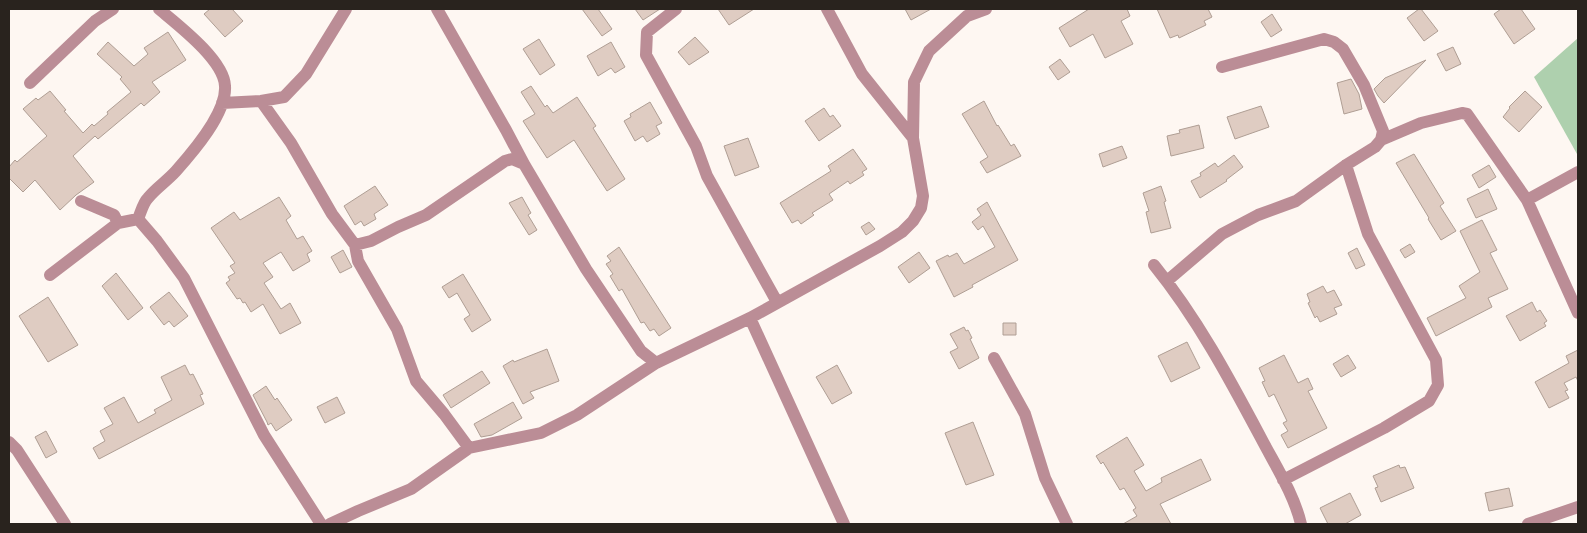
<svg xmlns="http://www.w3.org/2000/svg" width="1587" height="533" viewBox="0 0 1587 533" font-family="'Space Grotesk',sans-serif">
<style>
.green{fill:#aed0ae}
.building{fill:#dfccc2;stroke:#af9e94}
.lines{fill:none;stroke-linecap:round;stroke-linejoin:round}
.minor{stroke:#bb8d96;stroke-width:12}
</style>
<rect width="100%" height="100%" fill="#fef7f2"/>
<path class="green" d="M1578 38V153L1577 154 1534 77Z"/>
<path class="building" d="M210 9H232L243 21 225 37 204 14Z
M582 9H598L612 29 602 36Z
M635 9H660L643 20Z
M718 9H754L729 25Z
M905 9H931L911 20Z
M1089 9H1127L1130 16 1121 21 1133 44 1105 58 1093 34 1070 47 1059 28Z
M1157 9H1208L1212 17 1204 21 1206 25 1179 38 1178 35 1170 38Z
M1419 9H1421L1438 31 1424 41 1407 18Z
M1501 9H1521L1535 29 1514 44 1494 14Z
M1272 14 1282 30 1271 37 1261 22Z
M168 32 186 60 152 82 160 92 144 106 141 103 98 139 95 136 73 156 94 182 76 195 60 210 35 180 23 192 9 178V167L15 160 17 162 47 136 23 109 36 98 38 100 50 91 66 110 64 111 83 133 92 124 94 126 108 114 107 112 131 92 120 79 122 77 97 54 108 42 134 66 148 54 144 48Z
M695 37 709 52 689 65 678 52Z
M539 39 555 65 540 75 523 49Z
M611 42 625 67 615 73 611 68 598 76 587 56Z
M1453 47 1461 64 1446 71 1437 54Z
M1060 59 1070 72 1058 80 1049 67Z
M1426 60 1384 103 1378 96 1374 89 1385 78Z
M1351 79 1359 94 1362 109 1344 114 1337 83Z
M531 86 545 107 547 105 553 113 577 97 596 126 593 128 625 179 607 191 574 140 547 158 523 121 535 114 521 92Z
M1525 91 1542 107 1519 132 1503 117 1510 108 1509 107Z
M984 101 997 126 998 125 1011 146 1014 144 1021 156 987 173 980 162 988 157 962 114Z
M650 102 662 123 656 126 660 134 647 142 643 136 635 141 624 121 631 117 630 114Z
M1261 106 1269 127 1235 139 1227 117Z
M824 108 830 117 833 115 841 126 819 141 805 121Z
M1199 125 1204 148 1171 156 1167 136 1180 133 1179 130Z
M748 138 759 167 735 176 724 146Z
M1122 146 1127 158 1103 167 1099 154Z
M853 149 867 169 862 172 864 175 850 184 848 181 829 194 833 200 812 213 814 215 801 224 798 220 792 223 780 203 831 171 828 166Z
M1414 154 1444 203 1440 206 1456 231 1441 240 1428 219 1429 218 1396 163Z
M1234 155 1243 167 1226 180 1227 181 1200 198 1191 181 1201 176 1200 173 1215 163 1218 167Z
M1489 165 1496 177 1479 188 1472 175Z
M375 186 388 205 374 214 376 219 364 226 361 221 355 225 344 206Z
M1161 186 1166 201 1164 202 1171 228 1151 233 1146 212 1149 211 1143 193Z
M1488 189 1497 209 1476 218 1467 199Z
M279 197 291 216 286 220 297 239 303 236 312 251 307 254 310 261 293 271 281 252 263 263 273 277 264 283 281 309 290 303 301 323 280 334 263 304 251 312 245 302 243 303 240 298 237 299 226 283 230 280 228 277 235 273 230 266 235 263 211 228 234 212 240 220Z
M522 197 531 213 528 215 537 230 529 235 509 203Z
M987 202 1018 260 972 285 973 287 954 297 936 261 948 255 949 257 957 253 964 264 995 247 983 226 978 230 972 222 981 215 977 209Z
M1482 220 1497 250 1490 253 1508 289 1488 298 1492 307 1436 336 1427 318 1466 298 1459 286 1480 272 1460 231Z
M869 222 875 229 866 235 861 227Z
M1410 244 1415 252 1405 258 1400 250Z
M619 247 671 328 659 336 654 329 650 331 644 322 641 323 622 289 619 291 610 276 613 274 606 264 611 261 607 256Z
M1357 248 1365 265 1356 269 1348 253Z
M343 250 352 267 340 273 331 257Z
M919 252 930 268 909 283 898 267Z
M116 273 143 308 128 320 102 286Z
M463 274 491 320 472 332 464 319 470 315 457 293 449 298 442 287Z
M1323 286 1327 293 1334 290 1342 305 1334 308 1337 314 1320 322 1317 316 1315 318 1308 303 1310 302 1307 294Z
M169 292 188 316 174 327 169 321 164 325 150 307Z
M48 297 78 345 48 362 19 316Z
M1532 302 1537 312 1540 310 1547 321 1544 323 1546 326 1520 341 1506 316Z
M1003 323H1016V335H1003Z
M964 327 966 331 968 330 972 338 970 339 979 358 959 369 950 352 958 348 950 334Z
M1187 342 1200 368 1171 382 1158 356Z
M547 349 559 381 530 392 534 398 523 404 503 366 513 360 514 362Z
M1578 350V381L1576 377 1564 383 1568 390 1565 391 1569 398 1549 408 1535 382 1569 363 1566 356Z
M1284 355 1298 383 1308 378 1313 389 1308 391 1327 428 1288 448 1281 435 1288 431 1283 423 1287 421 1274 394 1269 397 1262 382 1265 381 1259 368Z
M1348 355 1356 368 1341 377 1333 364Z
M185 365 190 375 193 374 203 394 200 395 204 404 99 459 93 448 105 441 100 431 113 424 104 408 124 397 138 423 156 413 154 410 172 400 161 377Z
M837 365 852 393 832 404 816 377Z
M482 371 490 383 451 408 443 395Z
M266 386 275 400 277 398 292 420 276 431 271 423 268 425 267 422 253 395Z
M337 397 345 413 325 423 317 407Z
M513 402 522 418 492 435 481 437 474 424Z
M973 422 994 475 966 485 945 433Z
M46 431 57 452 46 458 35 437Z
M1127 437 1144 465 1134 471 1146 491 1162 482 1161 478 1201 459 1211 480 1160 504 1171 524H1123L1137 516 1133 510 1136 508 1124 488 1120 490 1103 462 1101 464 1096 456Z
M1399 465 1400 468 1405 467 1414 488 1381 502 1375 488 1378 487 1373 476Z
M1509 488 1513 506 1489 511 1485 493Z
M1350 493 1361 515 1345 524H1328L1320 508Z"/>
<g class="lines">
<path class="minor" d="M437 9 506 130 524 164 586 269 641 351 656 363 750 318 880 246 902 232 913 221 921 208 923 196 913 138 914 82 929 51 967 16 986 9
M676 9 647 32 646 55 696 146 707 176 777 302
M827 9 862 74 913 138
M30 83 95 21 113 9
M261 101 291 143 332 214 355 245 371 241 398 227 426 215 505 161 512 159 524 164
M222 103 261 101 284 97 306 74 346 9
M1381 140 1421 123 1462 113 1467 114 1527 200 1578 313
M1527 200 1578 172
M81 201 114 215 118 223
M138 219C141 212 143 203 148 198 156 188 167 181 176 171 193 152 227 113 225 86 224 60 178 25 159 9
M1154 265C1197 318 1229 378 1261 438 1275 465 1294 494 1301 524
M50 275 118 223 138 219 157 241 184 278 264 435 321 524
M1167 281 1222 234 1258 215 1296 201 1346 165 1375 147 1381 140 1383 131 1364 85 1343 49 1334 42 1324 39 1222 67
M750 318 844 524
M994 358 1025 414 1045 478 1067 524
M9 442 17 450 65 524
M469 448 541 433 577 415 656 363
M1283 480 1384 428 1429 401 1438 385 1436 360 1368 234 1346 165
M330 524 358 511 411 489 469 448 444 414 416 381 397 329 358 261 355 245
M1528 524 1578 507"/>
</g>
<rect width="1587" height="533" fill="none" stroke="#29231e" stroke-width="20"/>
</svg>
